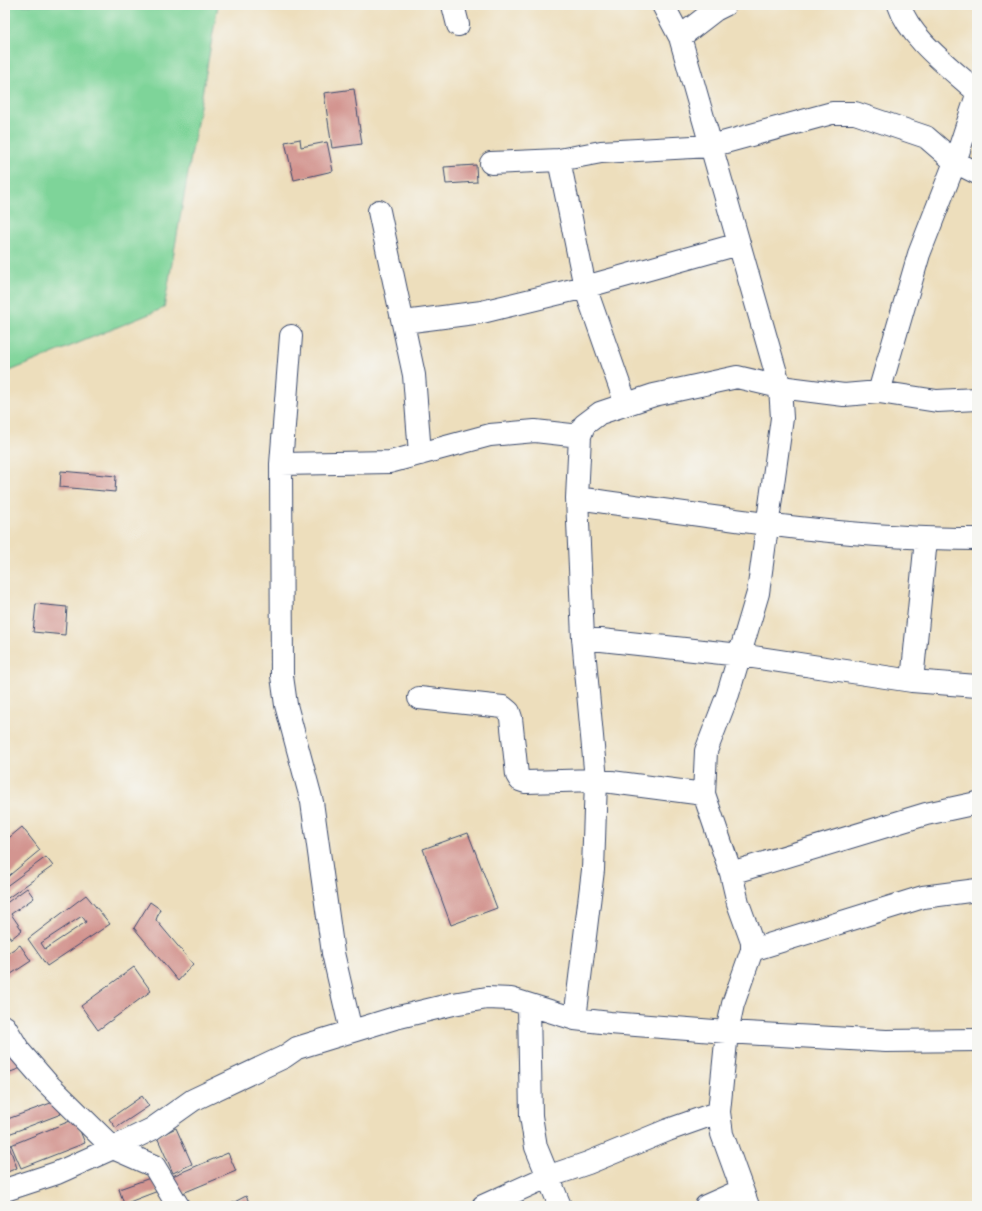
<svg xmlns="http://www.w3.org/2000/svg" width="982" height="1211" viewBox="0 0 982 1211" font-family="'Architects Daughter',sans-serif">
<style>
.green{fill:#7ed499;stroke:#4c827c}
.building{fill:#d39590;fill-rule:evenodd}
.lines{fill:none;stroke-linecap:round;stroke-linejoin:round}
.minor-casing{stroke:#3a496c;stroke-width:24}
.minor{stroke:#fff;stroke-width:22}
</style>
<rect width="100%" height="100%" fill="#f6f6f2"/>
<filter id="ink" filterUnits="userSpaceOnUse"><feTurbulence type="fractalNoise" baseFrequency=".025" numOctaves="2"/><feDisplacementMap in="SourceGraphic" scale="8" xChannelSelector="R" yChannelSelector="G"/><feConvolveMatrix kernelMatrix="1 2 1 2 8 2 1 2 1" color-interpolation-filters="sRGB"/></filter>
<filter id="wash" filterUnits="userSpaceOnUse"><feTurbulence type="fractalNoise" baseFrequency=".012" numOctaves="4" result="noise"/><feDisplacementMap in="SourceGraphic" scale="16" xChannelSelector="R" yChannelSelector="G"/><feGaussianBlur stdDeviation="0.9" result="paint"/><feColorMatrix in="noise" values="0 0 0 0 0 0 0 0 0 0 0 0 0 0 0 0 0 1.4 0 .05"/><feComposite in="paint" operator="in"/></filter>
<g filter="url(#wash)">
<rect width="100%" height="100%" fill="#eddebc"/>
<path class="green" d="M5 5H218L164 308 5 373Z"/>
<g id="blocks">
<path class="building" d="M354 89 362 144 332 148 324 93Z
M300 139 301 147 327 142 333 171 294 180 285 142Z
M476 165 477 182 446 184 444 167Z
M61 471 116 476 115 492 60 487Z
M36 604 67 607 65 635 33 632Z
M22 827 40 850 5 879V841Z
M468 833 497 908 451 925 423 849Z
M46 857 53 866 5 900V887Z
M27 888 34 898 11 914 22 930 11 939 5 930V904Z
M86 895 110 924 47 966 28 939ZM82 916 86 922 45 949 41 943Z
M150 902 160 909 156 920 193 964 178 981 134 928Z
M20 945 31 961 5 978V955Z
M134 967 151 991 98 1030 81 1006Z
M15 1051 21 1068 5 1074V1055Z
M142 1096 149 1106 116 1128 109 1119Z
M56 1101 61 1114 6 1135 5 1120Z
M75 1119 85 1143 21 1168 11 1145Z
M176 1128 192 1164 173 1173 157 1137Z
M5 1135 17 1168 5 1173Z
M228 1153 236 1171 178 1195 170 1177Z
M153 1177 158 1191 124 1204 119 1189Z
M246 1196 251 1206H227Z"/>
</g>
</g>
<g filter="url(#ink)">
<use href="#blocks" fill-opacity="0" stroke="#3a496c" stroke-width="1"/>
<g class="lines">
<g class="minor-casing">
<path id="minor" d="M453 5 458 25
M899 5C910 39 951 68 977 92
M680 37 715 10 725 5
M559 160 585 287 626 404
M491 163 559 160 601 152 711 146 832 113H855L926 137 955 162 977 173
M379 211 414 375 420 454
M404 322 482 312 585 287 739 244
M291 336 281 464 282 676 286 705 312 802 333 953 351 1031
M879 392 937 401 977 399
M281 464 390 462 490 435 535 431 580 436
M577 498C709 516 843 539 977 539
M583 638 740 655 912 681 977 686
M912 681 926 539
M419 698 503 707 509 712 511 718 517 775 520 780 526 782 596 780 704 794
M731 873 926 814 977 803
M752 950 923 897 977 890
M529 1006 531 1116 536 1147 560 1206
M575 1019 593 870 596 780 583 638 577 498 580 436 584 425 600 413 654 395 737 377 780 387 680 37 663 5
M5 1027 20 1052 47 1083 113 1148 154 1166 178 1206
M5 1190 57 1173 113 1148 152 1129 193 1100 284 1057 297 1048 395 1018 453 1004 487 998 511 999 575 1019 610 1023 727 1032 886 1041 977 1040
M483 1206 547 1177 588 1163 668 1130 719 1112
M706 1206 742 1190
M748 1206 722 1134 719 1112 727 1032 733 1004 752 950V942L738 903 731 873 704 794 706 751 728 694 758 593 782 418 780 387 844 395 879 392 919 254 955 162 977 95"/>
</g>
<use href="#minor" class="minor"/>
</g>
</g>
<rect width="982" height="1211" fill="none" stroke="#f6f6f2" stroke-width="20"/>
</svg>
